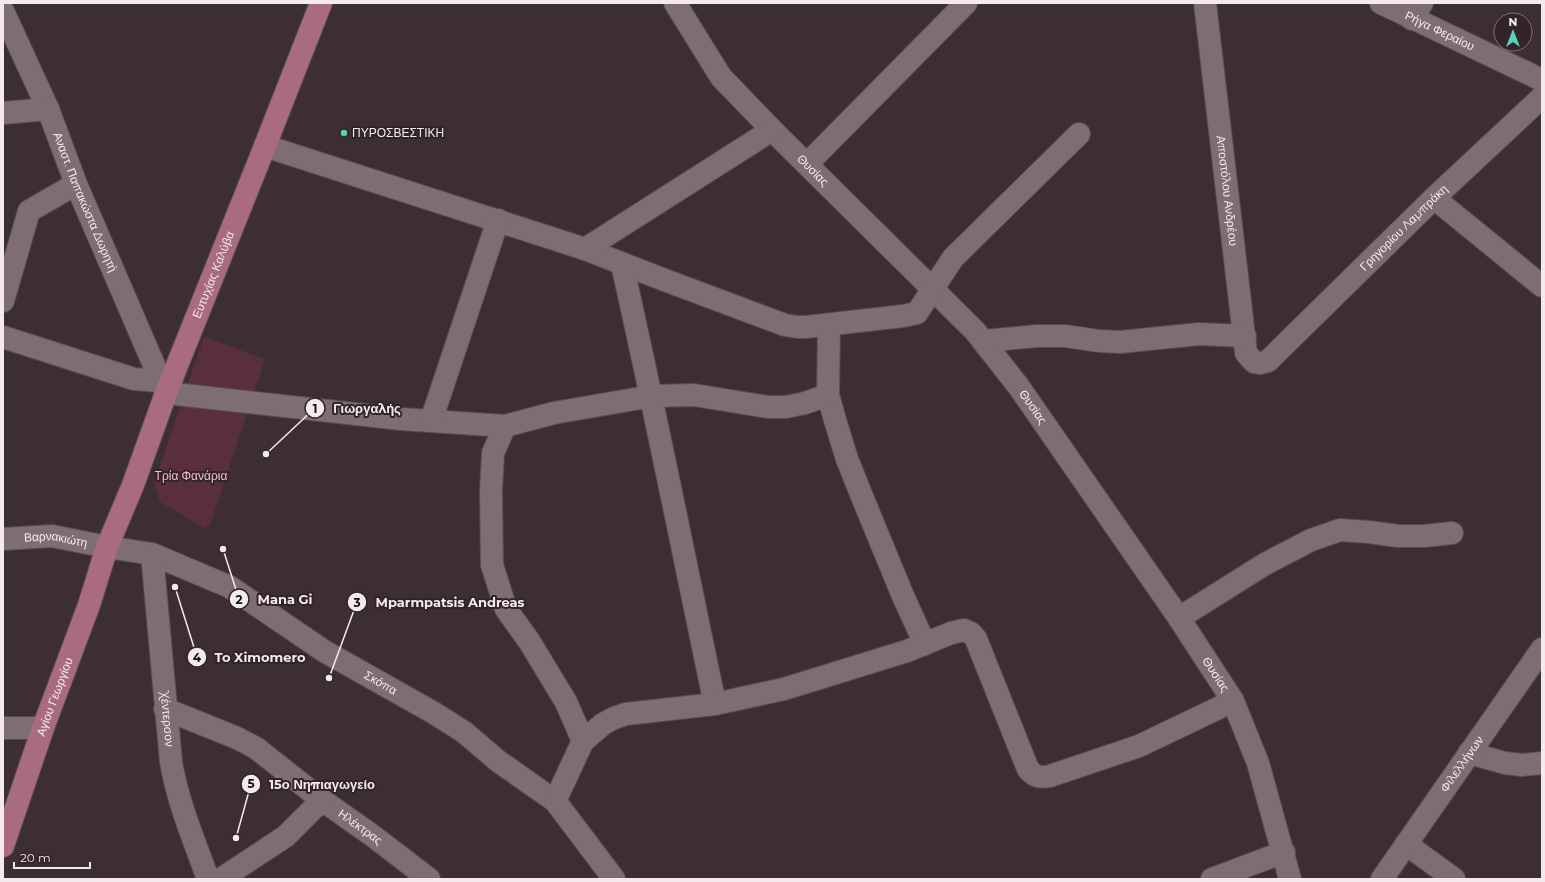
<svg xmlns="http://www.w3.org/2000/svg" width="1545" height="882" viewBox="0 0 1545 882" font-family="Montserrat,sans-serif">
<style>
.green{fill:#592f3d}
.lines{fill:none;stroke-linecap:round;stroke-linejoin:round}
.minor-casing{stroke:#594d51;stroke-width:24}
.major-casing{stroke:#594d51;stroke-width:24}
.minor{stroke:#7e6e73;stroke-width:22}
.major{stroke:#a86b80;stroke-width:22}
.poi-dot{fill:#5dceb9;stroke:#322428;stroke-width:1.5}
.labels{text-anchor:middle;stroke-width:4;stroke-linejoin:round;paint-order:stroke}
.street-label{font-size:12px;fill:#f4ebed;stroke:#322428}
.poi-label{font-size:12px;fill:#f4ebed;stroke:#322428;text-anchor:start}
.park-label{font-size:12px;fill:#f9bdce;stroke:#322428}
.leader{fill:none;stroke:#f4ebed;stroke-width:1.5}
.callout-dot{fill:#f4ebed;stroke:#322428;stroke-width:1.5}
.mark-label{font-size:12px;text-anchor:middle;font-weight:bold;fill:#111}
.callout-label{font-size:13px;text-anchor:middle;font-weight:bold;fill:#f4ebed;stroke:#322428;stroke-width:4;stroke-linejoin:round;paint-order:stroke}
</style>
<rect width="100%" height="100%" fill="#3c2e32"/>
<path class="green" d="M204 337 265 359 210 525 204 528 160 502 154 483Z"/>
<g class="lines">
<g class="minor-casing">
<g id="minor">
<path id="s1" d="M675 3 721 77 772 130 975 331 1019 387 1179 618 1233 701 1258 763 1290 879"/>
<path id="s2" d="M1205 3 1246 353 1254 362 1261 363 1268 361 1434 198 1542 97"/>
<path id="s3" d="M1381 3 1542 80"/>
<path id="s4" d="M3 11 48 109 76 184 166 393 401 419 505 426"/>
<path d="M1412 19 1422 3"/>
<path d="M3 113 48 109"/>
<path d="M265 146 585 249 662 279 785 325 797 327H806L903 316 917 313 953 258 1079 134"/>
<path d="M807 164 966 3"/>
<path d="M1434 198 1542 286"/>
<path d="M585 249 772 130"/>
<path d="M622 264C655 410 684 557 715 704"/>
<path d="M3 301 29 211 76 184"/>
<path d="M829 325 828 395 835 420 847 459 861 494 903 596 925 644"/>
<path d="M3 337 134 379 160 381"/>
<path d="M984 341 1037 336H1065L1099 341 1120 342 1199 334 1245 336"/>
<path d="M431 421 498 220"/>
<path id="s5" d="M3 539 52 536 107 547 152 554 230 587 324 651 434 713 464 732 498 761 555 801 614 879"/>
<path id="s6" d="M152 554 171 762C178 803 194 840 208 879"/>
<path d="M1179 618 1265 564 1311 540 1340 530 1369 532 1398 536H1424L1452 533"/>
<path id="s7" d="M165 709 237 738 256 748 322 800 373 836 429 879"/>
<path d="M3 728H43"/>
<path d="M583 741 566 702 529 641 506 609 492 565 491 491 493 453 505 426 554 413 652 396 694 395 768 407H786L805 403 828 395"/>
<path d="M1469 753 1505 763 1522 765 1542 763"/>
<path d="M555 801 583 741 603 724 614 718 626 714 715 704 784 689 907 651 951 633 964 630 971 633 976 639 1028 769C1035 777 1040 778 1050 776L1139 746 1233 701"/>
<path d="M1406 844 1454 879"/>
<path d="M221 879 286 836 322 800"/>
<path d="M1212 879 1284 852"/>
<path id="s8" d="M1382 879 1542 649"/>
</g>
</g>
<g class="major-casing">
<g id="major">
<path id="s9" d="M3 846 43 728 89 605 107 547 133 485 166 393 265 146 321 3"/>
</g>
</g>
<use href="#minor" class="minor"/>
<use href="#major" class="major"/>
</g>
<circle class="poi-dot" cx="344" cy="133" r="4"/>
<g class="labels">
<g class="street-label">
<text dy="4" stroke="none"><textPath href="#s3" startOffset="65">Ρήγα Φεραίου</textPath></text>
<text dy="4" stroke="none"><textPath href="#s1" startOffset="218">Θυσίας</textPath></text>
<text dy="4" stroke="none"><textPath href="#s2" startOffset="189">Αποστόλου Ανδρέου</textPath></text>
<text dy="4" stroke="none"><textPath href="#s4" startOffset="208">Αναστ. Παπακώστα Δωρητή</textPath></text>
<text dy="4" stroke="none"><textPath href="#s2" startOffset="569">Γρηγορίου Λαμπράκη</textPath></text>
<text dy="4" stroke="none"><textPath href="#s9" startOffset="609">Ευτυχίας Καλύβα</textPath></text>
<text dy="4" stroke="none"><textPath href="#s1" startOffset="542">Θυσίας</textPath></text>
<text dy="4" stroke="none"><textPath href="#s5" startOffset="53">Βαρνακιώτη</textPath></text>
<text dy="4" stroke="none"><textPath href="#s1" startOffset="866">Θυσίας</textPath></text>
<text dy="4" stroke="none"><textPath href="#s5" startOffset="414">Σκόπα</textPath></text>
<text dy="4" stroke="none"><textPath href="#s9" startOffset="158">Αγίου Γεωργίου</textPath></text>
<text dy="4" stroke="none"><textPath href="#s6" startOffset="166">Χέντερσον</textPath></text>
<text dy="4" stroke="none"><textPath href="#s8" startOffset="140">Φιλελλήνων</textPath></text>
<text dy="4" stroke="none"><textPath href="#s7" startOffset="230">Ηλέκτρας</textPath></text>
</g>
<g class="poi-label">
<text x="352" y="137">ΠΥΡΟΣΒΕΣΤΙΚΗ</text>
</g>
<g class="park-label">
<text x="191" y="480">Τρία Φανάρια</text>
</g>
</g>
<path class="leader" d="M266 454L315 408M223 549L239 599M329 678L357 602M175 587L197 657M236 838L251 784"/>
<g class="callout-dot">
<circle cx="266" cy="454" r="4"/>
<circle cx="223" cy="549" r="4"/>
<circle cx="329" cy="678" r="4"/>
<circle cx="175" cy="587" r="4"/>
<circle cx="236" cy="838" r="4"/>
<circle cx="315" cy="408" r="10"/>
<circle cx="239" cy="599" r="10"/>
<circle cx="357" cy="602" r="10"/>
<circle cx="197" cy="657" r="10"/>
<circle cx="251" cy="784" r="10"/>
</g>
<g class="mark-label">
<text x="315" y="413">1</text>
<text x="239" y="604">2</text>
<text x="357" y="607">3</text>
<text x="197" y="662">4</text>
<text x="251" y="788">5</text>
</g>
<g class="callout-label">
<text x="367" y="413">Γιωργαλής</text>
<text x="285" y="604">Mana Gi</text>
<text x="450" y="607">Mparmpatsis Andreas</text>
<text x="260" y="662">To Ximomero</text>
<text x="322" y="789">15ο Νηπιαγωγείο</text>
</g>
<rect width="1545" height="882" fill="none" stroke="#f4ebed" stroke-width="8"/>
<g transform="translate(1513 32)"><circle r="19" fill="#322428" stroke="#807477"/>
<path d="M0-3L7 15L0 10L-7 15Z" fill="#5dceb9"/>
<text y="-6" font-size="11" font-weight="bold" text-anchor="middle" fill="#f4ebed">N</text>
</g>
<path d="M14 862v6h76v-6" fill="none" stroke="#f4ebed" stroke-width="2"/>
<text x="20" y="862" font-size="12" fill="#f4ebed" stroke="#322428" stroke-width="3" paint-order="stroke">20 m</text>
</svg>
